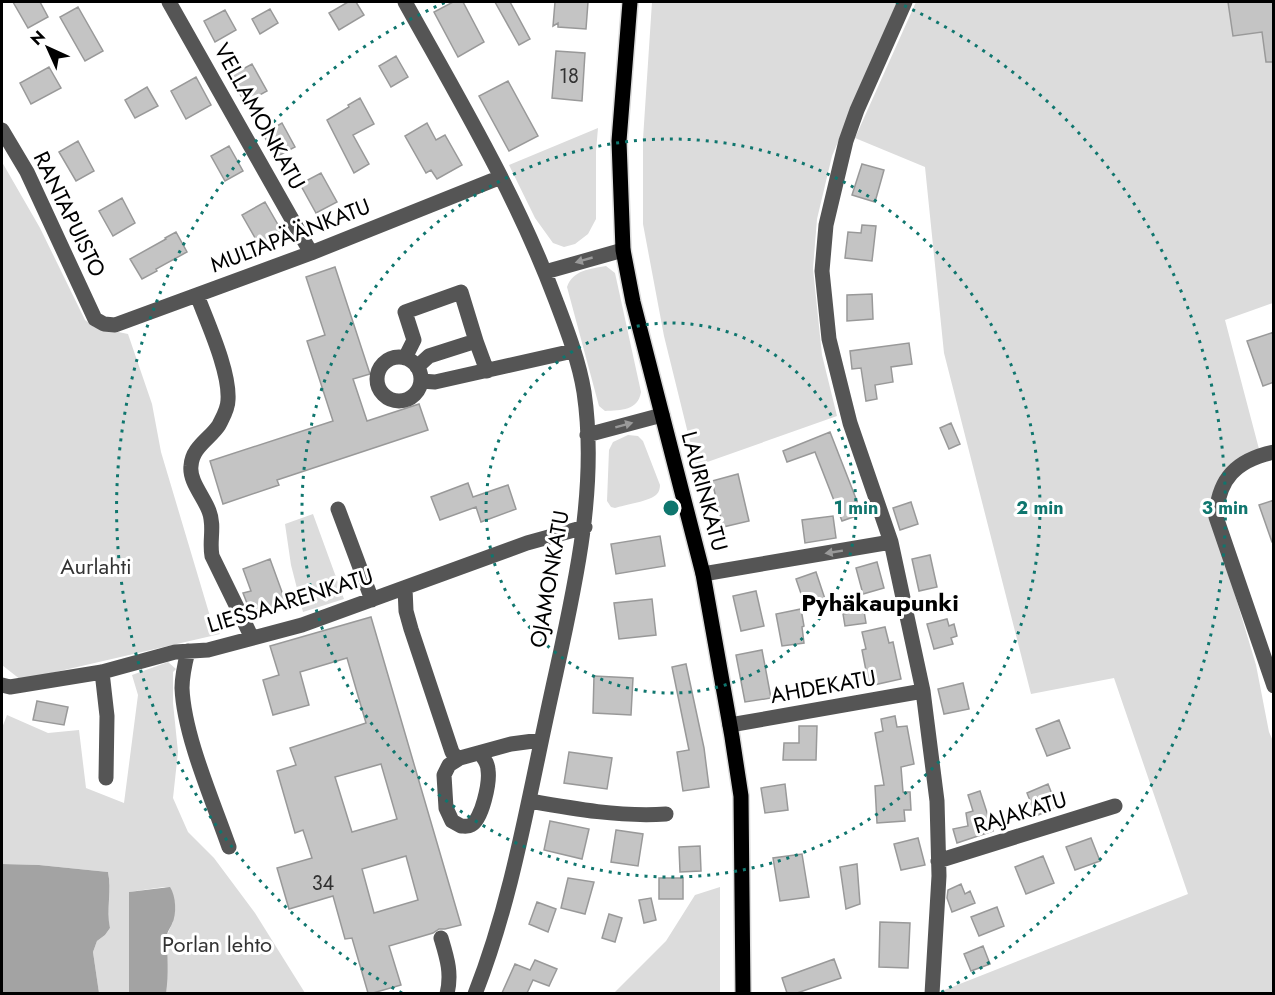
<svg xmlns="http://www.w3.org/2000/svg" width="1275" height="995" viewBox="0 0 1275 995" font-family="Jost,sans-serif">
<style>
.green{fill:#dcdcdc}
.water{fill:#a3a3a3}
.building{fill:#c4c4c4;stroke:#999;stroke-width:1.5;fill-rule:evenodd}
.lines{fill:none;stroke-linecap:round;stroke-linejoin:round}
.major-casing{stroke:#dbdbdb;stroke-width:18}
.minor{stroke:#555;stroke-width:15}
.major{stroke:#000;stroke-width:15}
.oneway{fill:#999}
.ring{fill:none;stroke:#0f766e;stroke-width:3;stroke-dasharray:3 6}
.labels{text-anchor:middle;stroke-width:6;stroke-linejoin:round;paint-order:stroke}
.number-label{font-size:20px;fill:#313131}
.street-label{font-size:22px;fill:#000;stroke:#fff}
.park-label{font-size:22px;fill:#333;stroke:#fff}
.neighbourhood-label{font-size:24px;font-weight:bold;fill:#000;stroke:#fff}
.centre{fill:#0f766e;stroke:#fff;stroke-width:3}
.ring-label{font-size:18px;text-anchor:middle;font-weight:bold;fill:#0f766e;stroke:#fff;stroke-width:6;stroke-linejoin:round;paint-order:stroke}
</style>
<rect width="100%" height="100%" fill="#fff"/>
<path class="green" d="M652 2H897L832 156 817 219 813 269 822 355 837 416 696 466 664 336 643 224V139Z
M916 2H1273V303L1225 320 1259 449 1229 465 1208 505 1256 665 1269 732 1273 741V993H942V991L1188 894 1114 678 1031 694 944 353 925 167 855 138Z
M598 128 596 151V219L588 234 575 244 564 247 553 243 535 218 509 165Z
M2 162 40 228 85 320 94 327 128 334 152 404 161 452 212 623 220 634 21 680 2 665Z
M606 266 615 273 641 392C638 411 621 410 605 411L599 406 567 287C573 270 590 269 606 266Z
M628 435 638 436 643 441 660 485C660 488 659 492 657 494 651 501 624 505 615 508L611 507 607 501 609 450 613 442Z
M313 514 344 599 303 612 291 565 285 524Z
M168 662 176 669 173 672V703L178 752 173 798 188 832 214 858 255 913 305 993H166L167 935 173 922 170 888 164 887 129 892V993H99L93 952 97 941 105 935 110 928C106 909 112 891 108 872L39 865 2 864V728L7 715 48 733 79 730 86 788 124 803 138 695 132 675Z
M720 887V993H614L666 941 695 895Z"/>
<path class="water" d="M2 864 39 865 108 872C112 891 106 909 110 928L105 935 97 941 93 952 99 993H2Z
M170 887C176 896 177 914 172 924 170 929 167 931 167 937 167 956 169 974 166 993H129V892Z"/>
<path class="building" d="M13 2H40L48 17 28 28Z
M348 2H356L364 15 339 30 329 13Z
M453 2H463L484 42 458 57 434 12Z
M495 2H510L530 39 519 45Z
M555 2H588L586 29 558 27V23L553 26Z
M1228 2H1274V62H1266L1262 32 1233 36Z
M78 7 103 51 85 61 60 17Z
M270 9 278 23 260 34 252 19Z
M225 10 236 30 215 42 204 21Z
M556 51 585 53 582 101 552 98Z
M396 56 408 77 391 87 379 66Z
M252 64 267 91 245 103 230 76Z
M49 67 61 88 31 104 20 83Z
M196 77 211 105 186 119 171 91Z
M508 81 538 136 509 151 479 96Z
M147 87 158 106 135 118 125 100Z
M360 98 374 124 353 135 369 164 354 173 327 120 349 107 348 105Z
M282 123 295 147 276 157 263 134Z
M427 123 436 140 445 135 462 165 437 179 431 170 426 173 405 136Z
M78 141 94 171 76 181 59 152Z
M229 146 243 171 225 181 211 156Z
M862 164 884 170 875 202 852 195Z
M321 173 337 202 316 213 300 184Z
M122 198 135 223 113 236 99 211Z
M265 202 285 237 262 250 242 215Z
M862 225 876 226 872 261 845 258 848 232 861 233Z
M176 232 187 252 156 269 157 271 142 279 130 259 166 239 165 238Z
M335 267 370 374 353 379 367 421 419 404 428 430 277 480 279 485 223 504 210 461 333 421 307 341 325 335 306 277Z
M872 294 873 319 847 321V295Z
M1274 332V382L1263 386 1247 341Z
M909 343 912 364 891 367 893 382 875 385 877 399 866 401 861 368 852 369 850 351Z
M951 423 960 444 949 449 940 428Z
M830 432 862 514 842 521 815 452 787 462 783 451Z
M738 474 749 521 723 527 712 481Z
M468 483 473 497 508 485 516 509 481 522 476 507 440 520 431 497Z
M1274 500V542H1272L1259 505Z
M911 502 918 524 900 530 893 508Z
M833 516 836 538 805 543 802 520Z
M660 536 665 566 616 574 611 544Z
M930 555 937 587 919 591 912 559Z
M270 559 286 603 252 616 243 593 251 591 243 569Z
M877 562 884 588 863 594 856 568Z
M816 572 826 602 806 608 796 579Z
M756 591 764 626 741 631 733 596Z
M652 599 656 635 619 639 614 603Z
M801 609 804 626 802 627 804 643 782 646 776 614Z
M864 611 866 623 845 626 843 614Z
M371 617 461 925 445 929H439L433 933 389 946 401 985 373 993H368L352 938 345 939 333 896 289 909 277 868 312 858 303 830 295 833 277 771 296 765 290 748 366 723 347 658 300 672 309 705 273 715 263 680 279 675 270 646ZM381 764 397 819 352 832 335 777ZM406 856 418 900 374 913 362 869Z
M947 619 949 626 954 624 957 636 951 638 953 644 934 649 927 624Z
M885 627 889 643 893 642 901 679 869 686 862 650 866 649 862 632Z
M762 650 771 698 745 702 736 655Z
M686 664 704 748 709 787 683 791 677 752 689 750 672 667Z
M594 676 633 678 631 715 593 713Z
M963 683 969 709 944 714 938 689Z
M37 701 68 707 64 725 33 720Z
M895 716 897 727 907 726 914 764 901 767 903 792H910L911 810H904L905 821 877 823 875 786 884 785 875 733 883 731 881 719Z
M1059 720 1070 748 1047 756 1036 729Z
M799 726H817L816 760H783L784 743H799Z
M569 752 612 758 607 789 564 783Z
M785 784 788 810 765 813 761 788Z
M1048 784 1057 807 1036 816 1027 793Z
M980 791 993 831 957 843 953 829 968 826 966 813 973 811 968 795Z
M550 821 589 829 582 859 544 850Z
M616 830 643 834 638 866 611 862Z
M918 838 925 865 901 870 894 844Z
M1091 838 1100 861 1075 870 1066 847Z
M700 846 701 871 680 872 679 847Z
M802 854 809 897 780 901 773 858Z
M1043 856 1054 883 1026 894 1015 867Z
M857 864 860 904 846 909 840 867Z
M568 878 594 882 585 914 561 908Z
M659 878H683V899H659Z
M961 884 965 894 970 891 975 903 952 912 947 898 948 890Z
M651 898 656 920 644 923 639 900Z
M537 902 556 909 548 932 529 924Z
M997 907 1004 926 979 936 971 917Z
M609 914 622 918 615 942 602 938Z
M880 922 910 923 908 968 879 967Z
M983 946 990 964 971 971 964 954Z
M834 959 841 978 797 993H787L782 978Z
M535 960 557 969 549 986 533 980 527 993H502L515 964 530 970Z"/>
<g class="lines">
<g class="major-casing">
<path id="major" d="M630 2 619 141 623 250 633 302 703 574 732 737 741 796 743 994"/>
</g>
<path class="minor" d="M169 2 311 253
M405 2C459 99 517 196 556 301 567 330 579 361 584 392 600 500 568 614 546 719 526 812 510 905 475 994
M905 2 857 110 846 141 826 225 822 271 829 339 850 423 891 542 923 691 937 801 939 876 932 994
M2 130 27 172 95 319 104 324 115 325 311 253 501 177
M545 272 623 250
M197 295C207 322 230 371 228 400 228 409 223 417 219 425 210 439 192 447 191 466 189 481 204 497 209 511 215 526 209 541 212 556L252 638
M476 341 487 371
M377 379a22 22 0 1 1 44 0a22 22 0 1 1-44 0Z
M405 358 414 340 405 312 461 292 476 341 429 356 417 367
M421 381 435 382 573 351
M587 435 662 415
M1274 452C1236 460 1218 479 1216 517L1274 686
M338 509 372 600
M703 574 891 542
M405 588 406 611 411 629 452 752 455 756 460 758 511 744 541 740
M188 651C185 663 182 675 182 688 184 736 213 801 229 847
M102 672 107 716 106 778
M2 685 10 687 102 672 175 652 208 650 302 625 527 543 585 527
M730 725 923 691
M460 758 449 765 444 775 446 808 452 821 461 826C464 826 468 827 471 825 482 820 490 782 488 770 488 764 484 758 480 753
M530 801C575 809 620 817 666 814
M938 861 1115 806
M441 938C447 958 452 973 447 994"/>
<use href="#major" class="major"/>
</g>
<defs><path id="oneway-solid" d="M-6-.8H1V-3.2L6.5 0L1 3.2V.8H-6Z" transform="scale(1.5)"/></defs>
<g class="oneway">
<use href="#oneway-solid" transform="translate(584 260) rotate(164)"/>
<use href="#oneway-solid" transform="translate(624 425) rotate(-15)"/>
<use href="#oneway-solid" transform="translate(834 552) rotate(171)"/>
</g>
<g class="ring">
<circle cx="671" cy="508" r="185"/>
<circle cx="671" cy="508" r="369"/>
<path d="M402 993A554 554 0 0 1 446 2M896 2A554 554 0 0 1 940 993"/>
</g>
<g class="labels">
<g class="number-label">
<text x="569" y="83">18</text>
<text x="323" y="890">34</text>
</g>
<g class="street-label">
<text transform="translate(260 116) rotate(61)" y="8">VELLAMONKATU</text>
<text transform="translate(70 214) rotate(64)" y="8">RANTAPUISTO</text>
<text transform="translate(290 235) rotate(-21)" y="8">MULTAPÄÄNKATU</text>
<text transform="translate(705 491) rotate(75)" y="8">LAURINKATU</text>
<text transform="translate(549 579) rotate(-80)" y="8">OJAMONKATU</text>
<text transform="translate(290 600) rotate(-17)" y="8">LIESSAARENKATU</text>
<text transform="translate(823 686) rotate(-10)" y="8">AHDEKATU</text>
<text transform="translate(1020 812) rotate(-17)" y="8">RAJAKATU</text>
</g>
<g class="park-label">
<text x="96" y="574">Aurlahti</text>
<text x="217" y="952">Porlan lehto</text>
</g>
<g class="neighbourhood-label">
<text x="880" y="611">Pyhäkaupunki</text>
</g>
</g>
<circle cx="671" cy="508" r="9" class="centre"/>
<g class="ring-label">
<text x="856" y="514">1 min</text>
<text x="1040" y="514">2 min</text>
<text x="1225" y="514">3 min</text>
</g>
<rect width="1275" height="995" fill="none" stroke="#000000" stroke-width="6"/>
<g transform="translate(48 48) rotate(315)" stroke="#ffffff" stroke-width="4.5" paint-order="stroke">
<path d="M0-4.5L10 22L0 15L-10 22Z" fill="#000000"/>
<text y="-9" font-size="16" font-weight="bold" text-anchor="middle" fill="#000000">N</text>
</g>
</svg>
